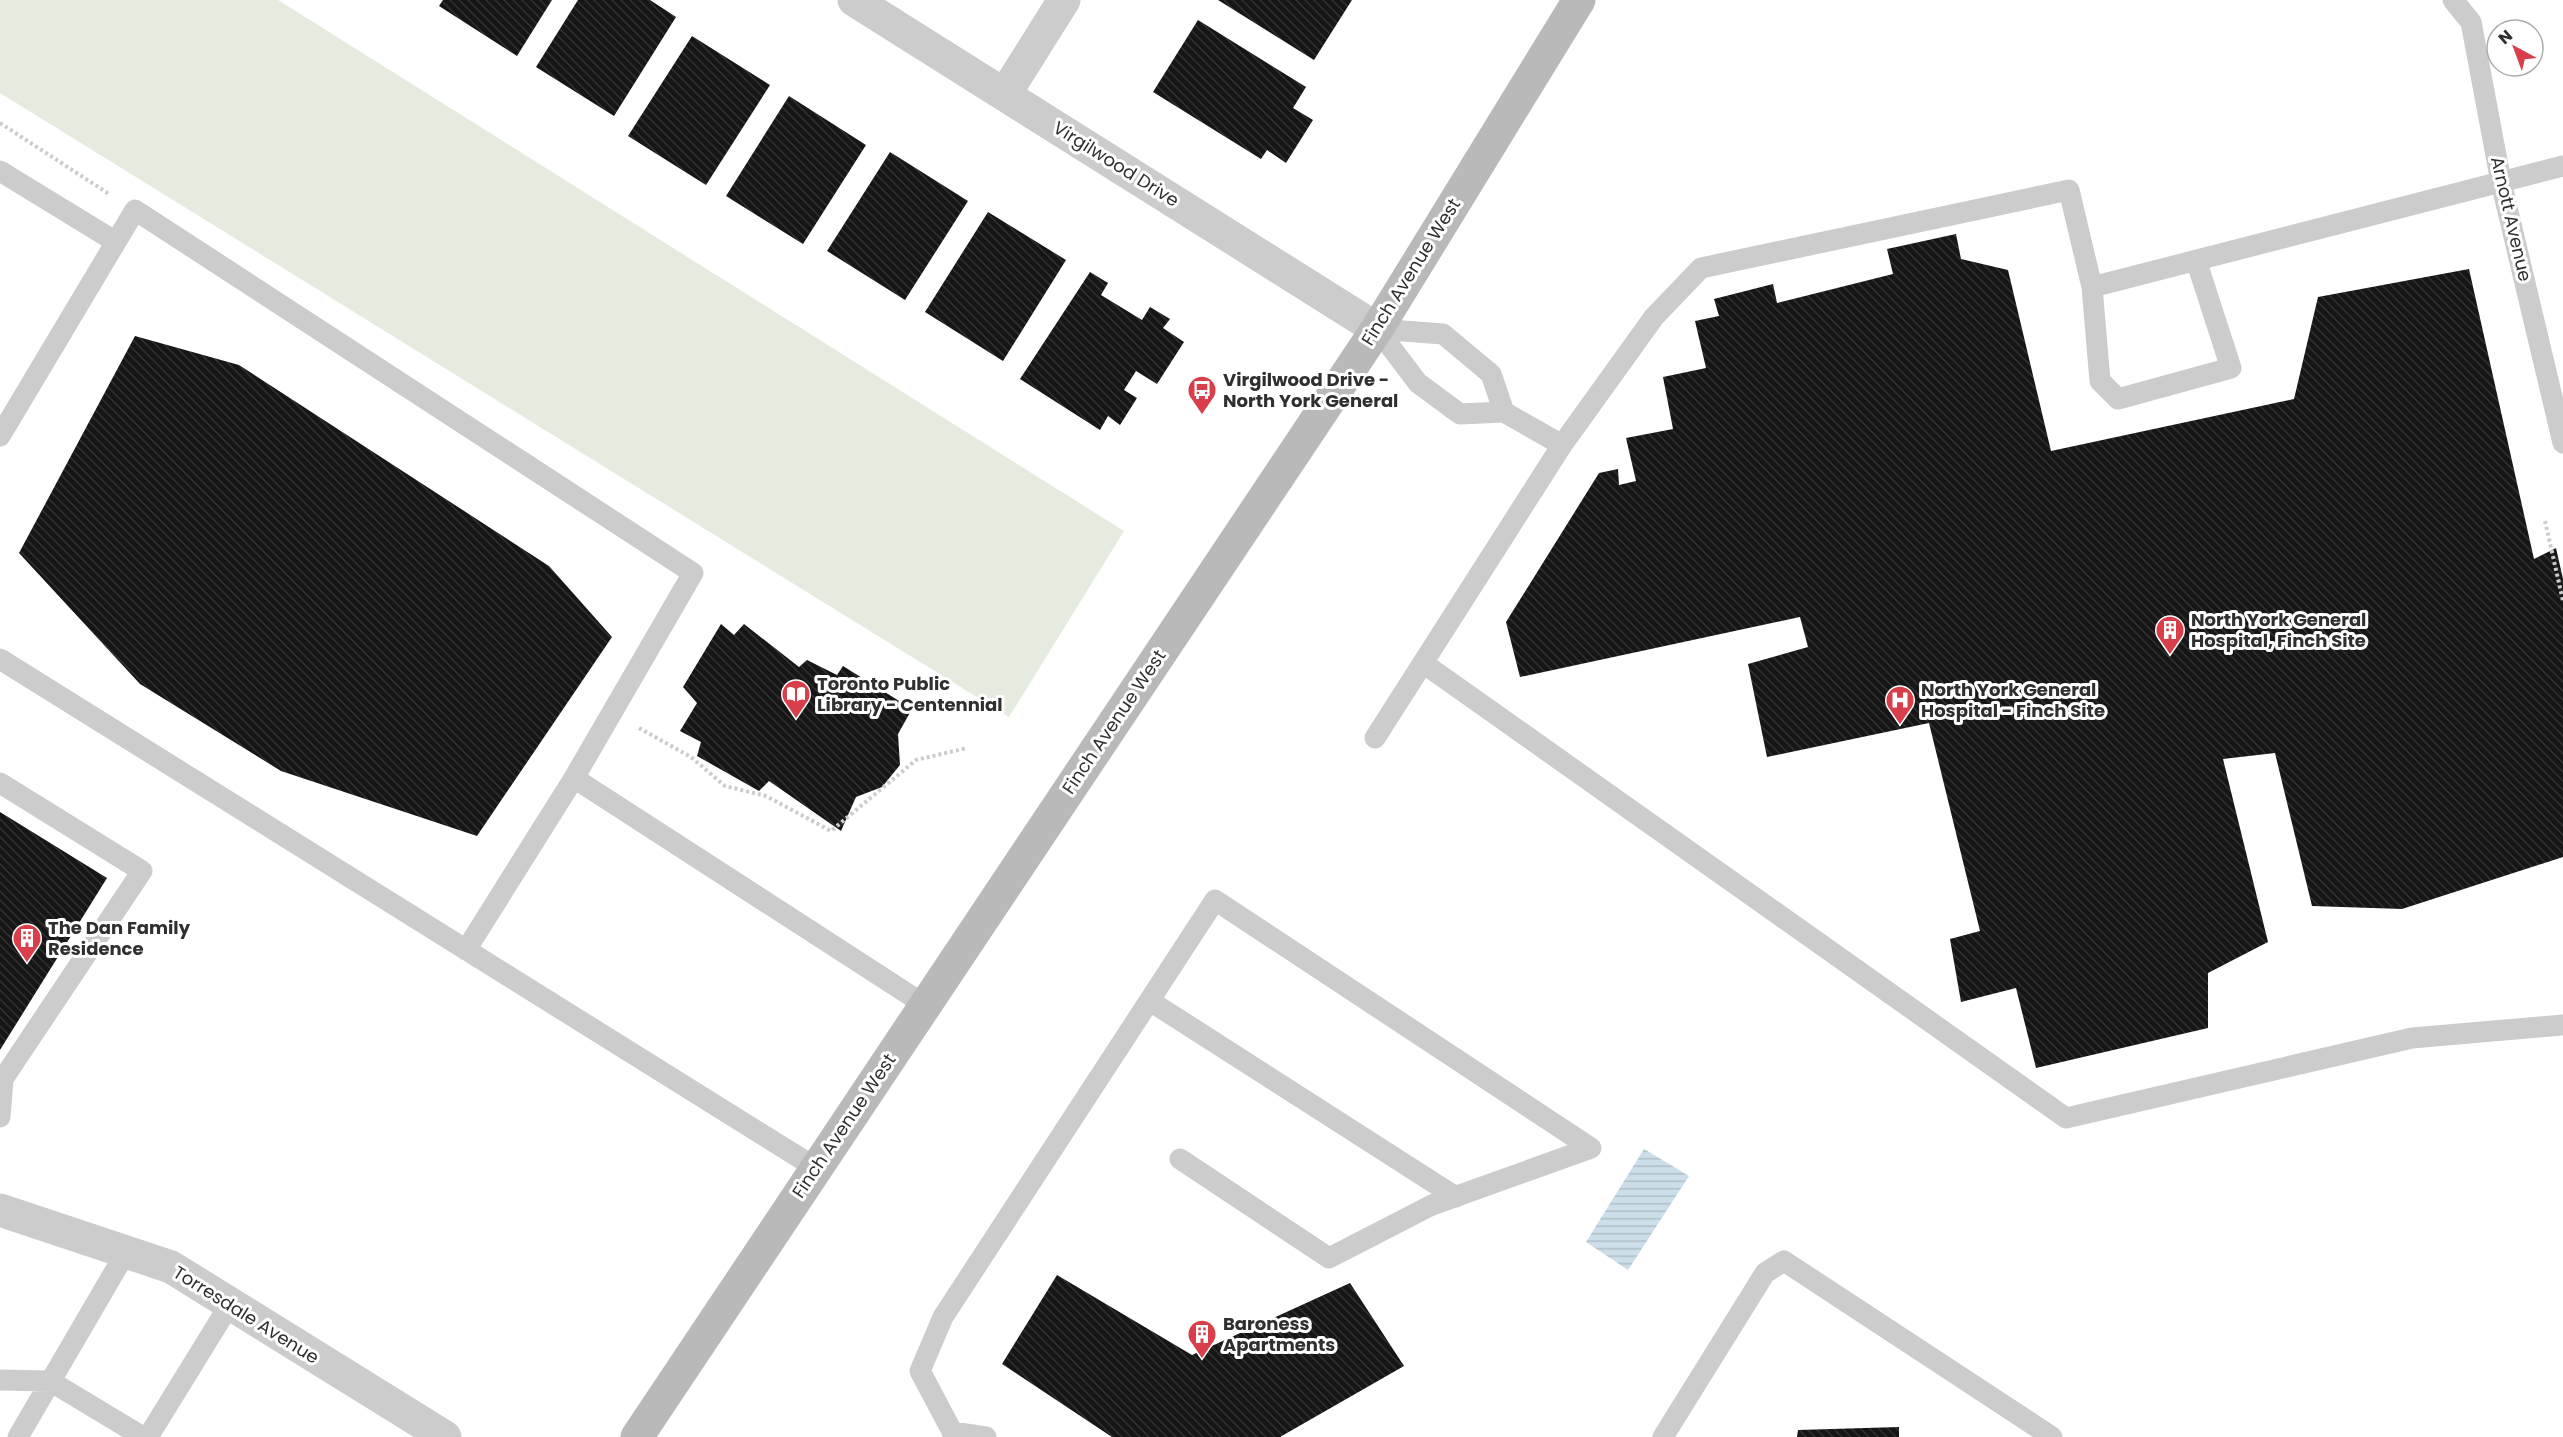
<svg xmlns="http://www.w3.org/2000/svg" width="2563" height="1437" viewBox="0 0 2563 1437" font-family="Poppins,sans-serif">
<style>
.grass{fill:#e5ebde}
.water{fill:url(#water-rules)}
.building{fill:url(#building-back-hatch)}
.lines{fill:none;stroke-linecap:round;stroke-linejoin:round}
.path{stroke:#ccc;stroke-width:4;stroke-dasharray:3 3;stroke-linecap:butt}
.service{stroke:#ccc;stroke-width:21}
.minor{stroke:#ccc;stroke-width:33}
.secondary{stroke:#b9b9b9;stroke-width:33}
.labels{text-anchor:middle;stroke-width:6;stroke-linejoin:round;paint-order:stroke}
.street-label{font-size:18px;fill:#2f2f2f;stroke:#fff}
.poi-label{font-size:18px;font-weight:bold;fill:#2f2f2f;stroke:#fff;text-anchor:start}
</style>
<defs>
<pattern id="water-rules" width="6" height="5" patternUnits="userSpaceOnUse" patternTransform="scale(1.5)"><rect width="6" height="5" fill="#cbdee9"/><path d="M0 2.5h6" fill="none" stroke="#afbfc8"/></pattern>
<pattern id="building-back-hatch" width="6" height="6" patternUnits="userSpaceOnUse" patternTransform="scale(1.5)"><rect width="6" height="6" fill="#161616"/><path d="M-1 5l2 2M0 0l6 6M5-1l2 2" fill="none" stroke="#303030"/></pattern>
</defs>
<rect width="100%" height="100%" fill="#fff"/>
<path class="grass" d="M0 0H278L1124 531 1009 717 0 93Z"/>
<path class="water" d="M1644 1149 1689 1176 1628 1270 1586 1242Z"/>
<path class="building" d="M443 0H552L517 56 439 6Z
M578 0H650L676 17 614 116 536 67Z
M1218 0H1352L1314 60Z
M1198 20 1306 87 1293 108 1313 120 1286 163 1267 150 1261 159 1153 92Z
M692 36 770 85 706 185 628 136Z
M789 96 866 145 803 244 726 196Z
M890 152 968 201 905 300 827 251Z
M988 212 1066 260 1003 361 925 312Z
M1956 234 1961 259 2008 270 2051 451 2294 399 2318 297 2469 269 2534 559 2556 548 2563 579V857L2402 909 2312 906 2275 753 2223 759 2268 942 2208 973V1028L2036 1068 2016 988 1961 1002 1950 939 1980 931 1929 723 1767 757 1748 664 1808 647 1800 617 1520 677 1506 622 1599 473 1618 469 1619 485 1636 481 1626 438 1673 429 1663 377 1706 368 1695 321 1719 316 1714 299 1773 284 1777 303 1893 274 1887 249Z
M1090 272 1108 283 1101 295 1142 320 1150 307 1170 319 1163 328 1184 342 1157 384 1136 371 1124 390 1137 398 1120 425 1108 416 1100 430 1020 379Z
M135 336 239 365 549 566 612 637 477 836 281 771 140 684 19 553Z
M721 624 734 635 744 624 799 667 807 660 837 675 843 666 912 709 898 734 900 765 882 787 856 797 841 831 769 781 759 791 697 756 701 742 680 731 697 703 683 687Z
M0 812 107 878 0 1050Z
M1057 1275 1192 1355 1350 1283 1404 1366 1280 1437H1112L1002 1364Z
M1899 1427V1437H1797L1798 1430Z"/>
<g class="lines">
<path class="path" d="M0 123 109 194
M2545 521 2563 601
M639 728 691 757 725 786 766 796 831 831 916 760 967 748"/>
<path class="service" d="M2453 0 2471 22 2501 182 2563 443
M0 171 116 242
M2092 287 2100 381 2118 399 2231 368 2196 260
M1377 329 1418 383 1460 414 1504 412 1562 445
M1377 329 1443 334 1491 374 1504 412
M0 436 135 210 693 573 574 778 466 950
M0 659 816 1168
M1423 663 2066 1118 2412 1038 2563 1025
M1375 738 1562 445 1654 317 1701 268 2069 190 2092 287 2563 166
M574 778 925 1005
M0 783 142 871 3 1079 0 1117
M1150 1001 1456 1197
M0 1380 50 1381 143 1437
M952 1432 986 1437
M18 1437 126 1252
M148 1437 230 1304
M955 1437 920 1371 943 1317 1215 900 1591 1148 1432 1205 1329 1258 1180 1159
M1663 1437 1765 1273 1784 1261 2052 1437"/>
<path class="minor" d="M854 0 1377 329
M1005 94 1064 0
M0 1210 171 1267 445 1437"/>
<path class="secondary" d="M637 1437 1377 329 1579 0"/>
</g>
<defs>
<g id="bus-pin" transform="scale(1.5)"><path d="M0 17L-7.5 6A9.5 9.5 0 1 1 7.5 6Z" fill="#d83f4a" stroke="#fff"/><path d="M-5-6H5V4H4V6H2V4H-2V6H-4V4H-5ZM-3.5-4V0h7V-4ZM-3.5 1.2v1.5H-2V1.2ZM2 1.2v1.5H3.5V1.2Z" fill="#fff"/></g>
<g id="building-pin" transform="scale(1.5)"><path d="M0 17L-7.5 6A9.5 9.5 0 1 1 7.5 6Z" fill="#d83f4a" stroke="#fff"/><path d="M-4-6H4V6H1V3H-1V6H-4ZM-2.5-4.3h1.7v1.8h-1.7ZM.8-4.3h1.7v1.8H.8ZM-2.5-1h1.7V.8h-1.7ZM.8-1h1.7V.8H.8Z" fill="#fff"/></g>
<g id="library-pin" transform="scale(1.5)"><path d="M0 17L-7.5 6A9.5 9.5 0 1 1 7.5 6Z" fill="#d83f4a" stroke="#fff"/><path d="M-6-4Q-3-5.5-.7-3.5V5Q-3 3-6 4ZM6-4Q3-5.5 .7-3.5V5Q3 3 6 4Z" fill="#fff"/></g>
<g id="hospital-pin" transform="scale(1.5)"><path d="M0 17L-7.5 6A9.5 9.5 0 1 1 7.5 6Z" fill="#d83f4a" stroke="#fff"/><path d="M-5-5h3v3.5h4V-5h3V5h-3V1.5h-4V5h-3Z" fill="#fff"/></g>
</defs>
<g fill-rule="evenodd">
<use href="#bus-pin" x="1202" y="390"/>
<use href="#building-pin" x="2170" y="630"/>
<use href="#library-pin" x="796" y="694"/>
<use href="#hospital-pin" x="1900" y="700"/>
<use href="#building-pin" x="27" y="938"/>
<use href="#building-pin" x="1202" y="1334"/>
</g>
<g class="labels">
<g class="street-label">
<text transform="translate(1116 164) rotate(32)" y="6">Virgilwood Drive</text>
<text transform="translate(2511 219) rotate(77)" y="6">Arnott Avenue</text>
<text transform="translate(1411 272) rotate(-58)" y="6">Finch Avenue West</text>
<text transform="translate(1114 722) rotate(-56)" y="6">Finch Avenue West</text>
<text transform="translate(844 1126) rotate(-56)" y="6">Finch Avenue West</text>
<text transform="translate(246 1315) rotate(32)" y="6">Torresdale Avenue</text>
</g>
<g class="poi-label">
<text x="1223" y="386">Virgilwood Drive -<tspan x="1223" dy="21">North York General</tspan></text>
<text x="2191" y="626">North York General<tspan x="2191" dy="21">Hospital, Finch Site</tspan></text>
<text x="817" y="690">Toronto Public<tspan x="817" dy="21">Library - Centennial</tspan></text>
<text x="1921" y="696">North York General<tspan x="1921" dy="21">Hospital - Finch Site</tspan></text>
<text x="48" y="934">The Dan Family<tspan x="48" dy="21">Residence</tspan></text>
<text x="1223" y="1330">Baroness<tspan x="1223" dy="21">Apartments</tspan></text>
</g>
</g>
<g transform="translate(2515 48) rotate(319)"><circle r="28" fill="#ffffff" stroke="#acacac" stroke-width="1.5"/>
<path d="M0-4.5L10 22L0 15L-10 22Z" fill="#d83f4a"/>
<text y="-9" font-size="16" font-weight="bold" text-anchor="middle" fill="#2f2f2f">N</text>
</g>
</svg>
